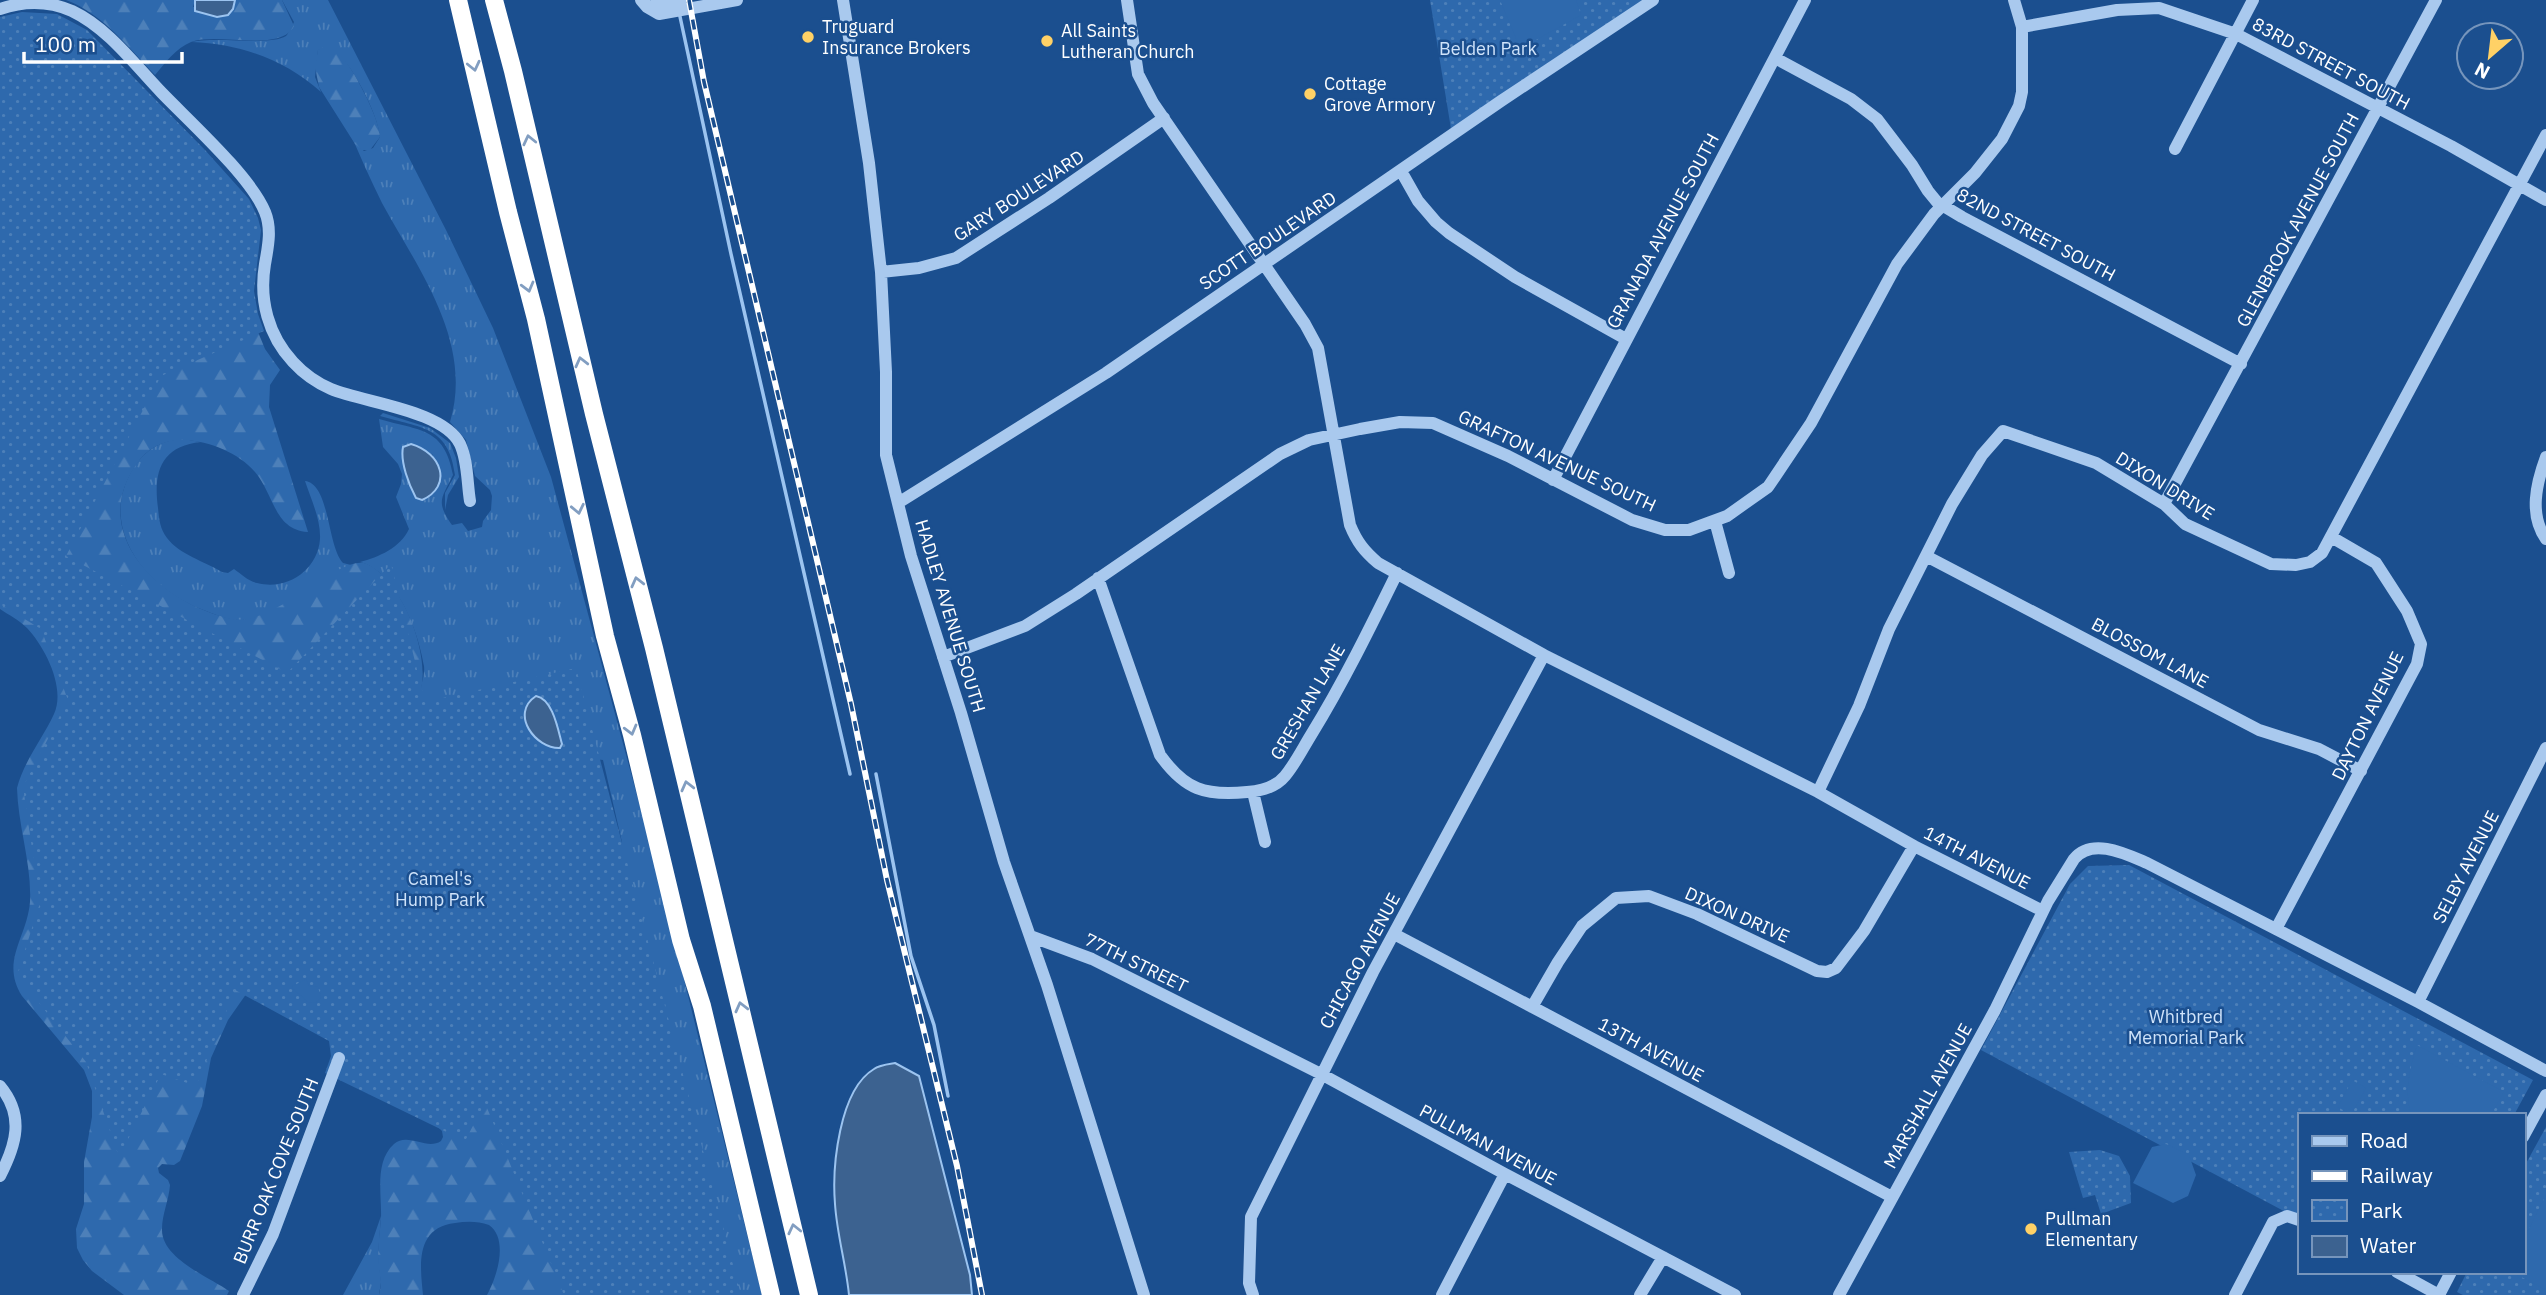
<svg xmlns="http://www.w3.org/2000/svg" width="2546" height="1295" viewBox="0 0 2546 1295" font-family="'IBM Plex Sans',sans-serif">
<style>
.grass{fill:url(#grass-tufts);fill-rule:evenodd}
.forest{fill:url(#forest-firs)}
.park{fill:url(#park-dots)}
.garden{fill:#2e69ad}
.water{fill:#3c6290;stroke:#9cc4f0;stroke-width:2}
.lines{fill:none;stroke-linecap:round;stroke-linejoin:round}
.stream{stroke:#9cc4f0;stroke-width:3.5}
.minor{stroke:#a9c9ee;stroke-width:12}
.highway{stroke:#fff;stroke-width:18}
.rail-casing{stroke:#fff;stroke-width:6}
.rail{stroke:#1b4f8f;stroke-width:3.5;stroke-dasharray:10;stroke-linecap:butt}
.oneway{stroke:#829ec1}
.poi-dot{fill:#ffd166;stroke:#1b4f8f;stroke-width:2.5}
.labels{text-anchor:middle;stroke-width:5;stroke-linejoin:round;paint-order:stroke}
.poi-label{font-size:18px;fill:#fff;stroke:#1b4f8f;text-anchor:start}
.park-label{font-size:18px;fill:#cfe3fa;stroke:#1b4f8f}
.street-label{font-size:18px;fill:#fff;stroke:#1b4f8f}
</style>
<defs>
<pattern id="grass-tufts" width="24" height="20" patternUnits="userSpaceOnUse" patternTransform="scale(1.75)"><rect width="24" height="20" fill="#2e69ad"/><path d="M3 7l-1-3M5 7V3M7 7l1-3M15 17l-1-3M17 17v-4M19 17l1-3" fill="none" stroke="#4d80b9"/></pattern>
<pattern id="forest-firs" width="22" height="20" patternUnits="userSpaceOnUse" patternTransform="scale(1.75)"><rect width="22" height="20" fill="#2e69ad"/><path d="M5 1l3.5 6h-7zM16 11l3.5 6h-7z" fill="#4d80b9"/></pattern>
<pattern id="park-dots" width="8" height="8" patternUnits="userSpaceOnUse" patternTransform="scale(1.75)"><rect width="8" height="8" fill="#2e69ad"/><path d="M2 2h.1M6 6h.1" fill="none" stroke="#4d80b9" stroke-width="1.8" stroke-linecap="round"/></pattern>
</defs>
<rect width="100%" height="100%" fill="#1b4f8f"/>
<path class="grass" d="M282 0H328L446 230 493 328 551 477 655 862 762 1295H604L622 842 603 760 424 738C423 722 419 703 421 688 422 680 425 674 424 666 419 633 396 571 360 562 379 557 400 548 409 529L396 497 401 484 402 474 398 464 383 447 379 419C420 431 444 427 453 475 442 498 435 501 452 525L462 523 468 531 482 527 483 521 491 510 492 496 490 490 475 476 466 440 450 422C474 342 418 269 382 203 371 181 361 158 351 135L355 143 364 151 373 148 380 137C378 114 351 61 332 48L318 50 315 77 321 92C285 60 241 44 192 42 215 36 271 46 286 36 289 33 292 26 294 22ZM418 446 433 455 431 495 422 500Z
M383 413 430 428 450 443 456 458 459 477 448 495 445 510V493L455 475C449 426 421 428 380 416Z
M183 439 201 442C161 446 153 472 158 508 159 519 160 529 167 538 180 555 204 561 222 572L228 573 234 569C241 574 248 581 257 583 287 591 318 570 320 539 321 520 311 499 305 481 330 484 327 546 343 563L351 565C317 579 280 617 242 620 229 621 214 614 201 609 145 587 96 527 134 467 146 449 162 440 183 439Z
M381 1216 378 1255 381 1282 379 1295H343L372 1242Z"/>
<path class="forest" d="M66 0H195L193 7 235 2V0H282L294 26C281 53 217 32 191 42 176 48 165 63 155 75 128 47 103 14 66 0Z
M0 22 248 275 256 327 265 349 280 370 270 385 269 407 308 532C274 530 274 494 255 472 239 453 209 441 185 440 164 439 147 448 136 465 86 537 166 606 233 619 275 627 340 552 367 564 402 580 430 653 421 689L249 990 228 1020 211 1058 202 1106 180 1161 174 1165 162 1164 158 1168 159 1173 168 1180 170 1185C169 1200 162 1214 162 1229 161 1258 209 1277 229 1291L227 1295H124L92 1271 83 1260 77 1248 76 1229 84 1204V1162L92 1117V1091L84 1070 22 996C0 961 27 938 30 902 32 865 18 826 17 788 24 761 43 738 54 714 66 688 45 647 27 628 19 620 9 615 0 609Z
M325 46C331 47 335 48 339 53 352 66 380 119 380 137L370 150H362L355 144 319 87 315 67 318 50Z
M472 1063 604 1295H487C497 1277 509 1239 489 1225 478 1221 467 1221 455 1223 415 1228 420 1265 423 1295H379C383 1281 378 1271 378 1257 378 1244 380 1231 381 1218 382 1195 374 1162 394 1144 408 1132 427 1151 441 1141L443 1137 442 1131 417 1106Z"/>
<path class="park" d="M1430 0H1653L1452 135Z
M22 12 57 14 87 30 205 150 249 199 258 218 261 230 254 291 258 314 264 331 161 376 66 556 287 673 391 564 425 702 576 668 741 1295H564L485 1103 465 1141 325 1073 331 1056 329 1041 235 990 196 1086 161 1074 119 1157 86 1062 17 975 40 903 23 787 68 700 41 629 0 604V17Z
M2129 865 2533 1080 2514 1115H2299V1219L1981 1050 2070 884 2088 866Z
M2546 1127V1295H2463L2457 1292 2467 1272H2523V1169Z
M2100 1150 2119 1156 2130 1176 2131 1203 2101 1214 2095 1195 2083 1198 2069 1152Z"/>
<path class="garden" d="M1500 0H1576L1581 15 1525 46 1518 43Z
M306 979 309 986 318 987 321 997 316 1003 308 1002 291 987Z
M2417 1045 2504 1092 2491 1115H2411C2404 1090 2410 1068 2417 1045Z
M2352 1080 2366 1088 2351 1115 2338 1107Z
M2166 1144 2189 1155 2196 1175 2188 1196 2173 1203 2133 1183 2152 1147Z
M2546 1195V1290L2512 1272H2523V1240Z"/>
<path class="water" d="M195 0H235L233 9 228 15 217 17 195 11Z
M411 444C442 453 453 486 422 500L416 498C409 485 400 462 403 447Z
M536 696C553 699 558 730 562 744L560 748C536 749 509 714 536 696Z
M895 1063 919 1076 970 1275 972 1295H849C846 1264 837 1235 835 1204 832 1167 839 1090 874 1069 879 1065 889 1064 895 1063Z"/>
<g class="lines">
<path class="stream" d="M679 12 731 254 850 774
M876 774 911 956 934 1025 948 1096"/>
<path class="minor" d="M641 0 647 7 659 14 737 0
M843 0 869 163 881 272 886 372V455L911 556 961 713 1004 862 1047 985 1144 1295
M1127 0 1138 74 1153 103 1305 324 1318 348 1350 525C1357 542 1364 551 1378 563L1544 655 1818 792 1914 846 2043 911
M647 7 681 0
M0 9C24 1 49 1 72 11 108 28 135 65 162 93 190 122 251 177 265 212 272 229 268 247 265 264 259 300 268 335 293 362 304 374 317 383 331 389 365 403 443 410 460 444 468 461 467 483 470 501
M2022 27 2117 10 2159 8 2236 34 2451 146 2546 200
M1775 58 1851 99 1877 119 1912 165 1928 191 1937 202 1962 217 2241 364
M2175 149 2253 0
M1401 171 1418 201 1436 222 1449 233 1515 277 1626 339
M881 272 919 268 956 258 1049 198 1164 118
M2546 457C2536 484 2529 515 2546 539
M1553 480 1805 0
M898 503 1106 373 1501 101 1653 0
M2164 504 2436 0
M1715 521 1729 573
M1926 556 2259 730 2319 749 2361 771
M1098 578 1160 755C1185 790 1205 796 1247 792 1261 791 1276 787 1285 776 1295 764 1303 748 1311 735 1343 683 1370 628 1397 573
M943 657 1025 626 1076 594 1280 454 1309 440 1360 429 1400 422 1433 423 1508 456 1632 520 1665 530H1689L1727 516 1768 487 1811 423 1897 264 1934 214 1975 173 2002 139 2019 106 2022 92V27L2014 0
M1253 792 1265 842
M1818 792 1859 706 1889 629 1952 504 1982 455 2003 431 2096 463 2164 504 2185 524 2271 564 2296 565 2310 562 2322 553 2546 135
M2276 929 2417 664 2421 644 2407 611 2376 563 2333 538
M1394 934 1892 1197
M1030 936 1092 959 1321 1074 1505 1174 1735 1295
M2418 1002 2546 748
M1532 1007 1558 962 1582 926 1616 898 1649 896 1697 914 1817 971 1827 972 1836 968 1864 931 1914 846
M0 1086C25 1116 16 1145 0 1176
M2523 1137 2546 1095
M2397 1272 2439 1295
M243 1295 273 1234 339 1058
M1253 1295 1249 1283 1251 1217 1373 972 1544 655
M1442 1295 1505 1174
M1640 1295 1663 1257
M1839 1295 1995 1010 2048 901 2074 859C2092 837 2126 854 2147 863L2418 1002 2546 1071
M2235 1295 2273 1222 2287 1216 2299 1220
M2439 1295 2451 1272"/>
<path class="highway" d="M458 0 508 212 536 319 605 636 632 735 681 940 702 1006 771 1295
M494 0 513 71 594 414 654 648 809 1295"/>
<g class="rail-casing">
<path id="rail" d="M689 0 704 82 851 704 887 880 957 1166 982 1295"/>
</g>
<use href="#rail" class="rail"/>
</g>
<defs><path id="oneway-chevron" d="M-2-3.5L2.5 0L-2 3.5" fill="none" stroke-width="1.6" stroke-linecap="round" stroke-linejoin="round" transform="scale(1.75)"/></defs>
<g class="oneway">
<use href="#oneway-chevron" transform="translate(474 66) rotate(77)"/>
<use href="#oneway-chevron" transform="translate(529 140) rotate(-103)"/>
<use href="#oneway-chevron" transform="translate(528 287) rotate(75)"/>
<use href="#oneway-chevron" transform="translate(581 362) rotate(-104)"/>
<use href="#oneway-chevron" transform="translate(578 509) rotate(78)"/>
<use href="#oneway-chevron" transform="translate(637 582) rotate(-104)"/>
<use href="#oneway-chevron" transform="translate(631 730) rotate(75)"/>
<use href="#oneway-chevron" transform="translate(687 786) rotate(-104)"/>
<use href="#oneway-chevron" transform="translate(741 1007) rotate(-104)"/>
<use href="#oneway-chevron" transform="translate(794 1229) rotate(-103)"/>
</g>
<g class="poi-dot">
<circle cx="808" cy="37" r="7"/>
<circle cx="1047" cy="41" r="7"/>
<circle cx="1310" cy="94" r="7"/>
<circle cx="2031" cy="1229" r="7"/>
</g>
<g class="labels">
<g class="poi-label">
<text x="822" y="33">Truguard<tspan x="822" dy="21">Insurance Brokers</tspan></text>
<text x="1061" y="37">All Saints<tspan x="1061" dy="21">Lutheran Church</tspan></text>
<text x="1324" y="90">Cottage<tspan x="1324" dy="21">Grove Armory</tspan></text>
<text x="2045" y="1225">Pullman<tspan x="2045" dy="21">Elementary</tspan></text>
</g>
<g class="park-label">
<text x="1488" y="55">Belden Park</text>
<text x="440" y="885">Camel's<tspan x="440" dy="21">Hump Park</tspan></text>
<text x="2186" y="1023">Whitbred<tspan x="2186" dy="21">Memorial Park</tspan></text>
</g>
<g class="street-label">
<text transform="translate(2331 64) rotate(28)" y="6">83RD STREET SOUTH</text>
<text transform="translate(1019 196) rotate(-33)" y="6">GARY BOULEVARD</text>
<text transform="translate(2298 220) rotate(-62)" y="6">GLENBROOK AVENUE SOUTH</text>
<text transform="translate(1663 231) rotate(-62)" y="6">GRANADA AVENUE SOUTH</text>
<text transform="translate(2036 235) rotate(28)" y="6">82ND STREET SOUTH</text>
<text transform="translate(1268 241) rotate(-34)" y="6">SCOTT BOULEVARD</text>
<text transform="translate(1557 461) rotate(25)" y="6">GRAFTON AVENUE SOUTH</text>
<text transform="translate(2165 486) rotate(32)" y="6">DIXON DRIVE</text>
<text transform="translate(950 616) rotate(73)" y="6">HADLEY AVENUE SOUTH</text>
<text transform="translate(2150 653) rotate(28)" y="6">BLOSSOM LANE</text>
<text transform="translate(1308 702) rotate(-60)" y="6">GRESHAN LANE</text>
<text transform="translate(2368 716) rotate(-64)" y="6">DAYTON AVENUE</text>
<text transform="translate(1977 858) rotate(27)" y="6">14TH AVENUE</text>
<text transform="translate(2466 867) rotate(-63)" y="6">SELBY AVENUE</text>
<text transform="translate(1737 915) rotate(24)" y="6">DIXON DRIVE</text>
<text transform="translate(1360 961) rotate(-62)" y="6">CHICAGO AVENUE</text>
<text transform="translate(1136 963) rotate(26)" y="6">77TH STREET</text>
<text transform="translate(1651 1050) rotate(28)" y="6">13TH AVENUE</text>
<text transform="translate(1928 1096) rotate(-61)" y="6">MARSHALL AVENUE</text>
<text transform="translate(1488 1145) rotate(28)" y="6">PULLMAN AVENUE</text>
<text transform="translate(276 1171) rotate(-68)" y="6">BURR OAK COVE SOUTH</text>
</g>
</g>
<rect x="2298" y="1113" width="228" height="161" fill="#1b4f8f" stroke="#7695bc" stroke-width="2"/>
<rect x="2312" y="1136" width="35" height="10" fill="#a9c9ee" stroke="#7695bc" stroke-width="2"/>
<text x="2360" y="1148" font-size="21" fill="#ffffff">Road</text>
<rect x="2312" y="1171" width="35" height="10" fill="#ffffff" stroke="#7695bc" stroke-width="2"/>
<text x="2360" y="1183" font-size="21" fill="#ffffff">Railway</text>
<rect x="2312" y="1200" width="35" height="21" fill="url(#park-dots)" stroke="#7695bc" stroke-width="2"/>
<text x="2360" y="1218" font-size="21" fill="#ffffff">Park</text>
<rect x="2312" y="1236" width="35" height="21" fill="#3c6290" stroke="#7695bc" stroke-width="2"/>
<text x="2360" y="1253" font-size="21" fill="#ffffff">Water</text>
<g transform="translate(2490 56) rotate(208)"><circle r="33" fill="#1b4f8f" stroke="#7695bc" stroke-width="2"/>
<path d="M0-5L12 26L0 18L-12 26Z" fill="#ffd166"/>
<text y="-10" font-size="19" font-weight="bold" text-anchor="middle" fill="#ffffff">N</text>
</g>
<path d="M24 52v10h158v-10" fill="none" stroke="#ffffff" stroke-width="3.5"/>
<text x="35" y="52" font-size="21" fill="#ffffff" stroke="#1b4f8f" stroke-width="5" paint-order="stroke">100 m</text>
</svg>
